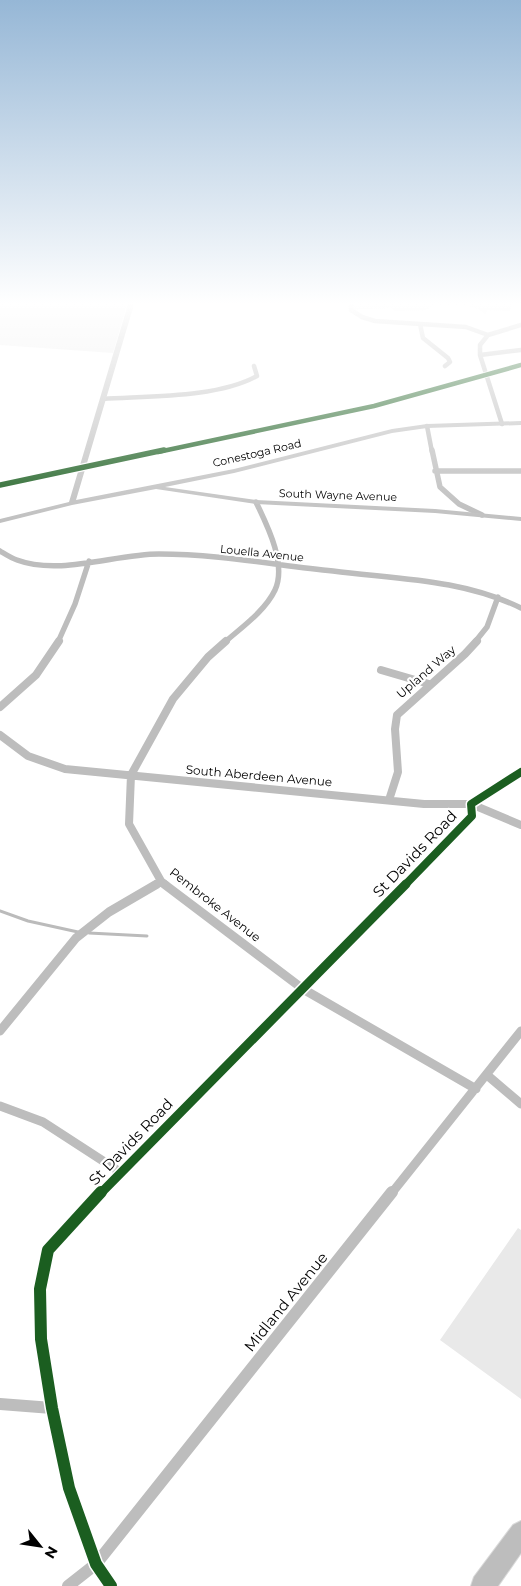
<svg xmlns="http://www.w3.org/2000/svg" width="521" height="1586" viewBox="0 0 521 1586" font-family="Montserrat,sans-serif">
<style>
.green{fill:#e9e9e9}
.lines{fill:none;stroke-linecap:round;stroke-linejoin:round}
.stream{stroke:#bbb;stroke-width:3}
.highway-casing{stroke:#dbdbdb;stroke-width:2}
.street-far4{stroke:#bdbdbd;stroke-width:4.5}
.street-far3{stroke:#bdbdbd;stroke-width:5.5}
.street-far2{stroke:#bdbdbd;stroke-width:8}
.street-far1{stroke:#bdbdbd;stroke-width:9}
.street{stroke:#bdbdbd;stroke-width:12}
.secondary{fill:#c0c0c0;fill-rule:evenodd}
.highway{fill:#bdbdbd;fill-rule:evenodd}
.cycleway-far4-casing{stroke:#fff;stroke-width:6}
.cycleway-far3-casing{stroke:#fff;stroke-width:8}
.cycleway-far2-casing{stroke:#fff;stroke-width:11}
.cycleway-far1-casing{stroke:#fff;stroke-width:12}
.cycleway-casing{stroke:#fff;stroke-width:15}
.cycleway-far4{stroke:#1b5e20;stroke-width:4.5}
.cycleway-far3{stroke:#1b5e20;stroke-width:5.5}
.cycleway-far2{stroke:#1b5e20;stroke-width:8}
.cycleway-far1{stroke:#1b5e20;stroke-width:9}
.cycleway{stroke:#1b5e20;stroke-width:12}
.labels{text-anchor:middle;stroke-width:4.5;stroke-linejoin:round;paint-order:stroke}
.far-street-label{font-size:11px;fill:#000;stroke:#fff}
.street-label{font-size:12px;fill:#000;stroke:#fff}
.near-street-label{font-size:15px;fill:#000;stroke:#fff}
</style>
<rect width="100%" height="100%" fill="#fff"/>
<path class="green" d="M0 301H128L113 353 0 345Z
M394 301H521V302L512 305 510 311 488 310 485 314 478 309 466 305 433 306 426 310 395 311 391 308 351 310V303Z
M518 1228 521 1230V1399L440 1340Z"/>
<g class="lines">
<path class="stream" d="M0 911 28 921 78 932
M89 933 147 936"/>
<g class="highway-casing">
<path id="highway" d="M521 1521V1553L498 1586H471L474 1577 513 1525Z"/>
</g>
<path class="street-far4" d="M351 301V310L362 317 375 321 466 327 488 335 480 345V355L502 424
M420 324 423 338 448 358 450 362 445 366
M488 335 521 325
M480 355 521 350
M103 399C148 396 218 398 257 376L254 366
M427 426 432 452"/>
<path class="street-far3" d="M432 450 440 487 459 504 482 515
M435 471H521
M0 551C5 554 11 558 17 560 60 576 115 554 159 554 217 554 275 565 333 571 397 579 462 579 521 608
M58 642 75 604 89 561
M225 642C242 627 265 611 275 590 287 564 267 525 256 502
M475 642 487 627 498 597"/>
<path class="street-far2" d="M381 670 429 684
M0 707 36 675 59 641
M0 735 28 756 65 769 424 804H471L521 825
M389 800 398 772 395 729 397 715 465 654 477 641
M155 885 161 881
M166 885 161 881 129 824 131 775 173 699 208 657 226 641
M405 885 472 816 471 804 521 772"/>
<path class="street-far1" d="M164 884 303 989 476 1089
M0 1031 76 938 109 912 157 884
M487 1075 521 1104
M0 1106 43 1122 120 1172
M100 1194 406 884
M391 1194 521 1031"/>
<path class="street" d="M101 1192 48 1250 40 1289 41 1339 52 1408 69 1488 96 1564 111 1586
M0 1404 52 1408
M68 1586 96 1564 392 1192"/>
<path class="secondary" d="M129 301H135L76 500 234 469 392 429 427 424 521 421V425L427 428 392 433 234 473 165 487 256 500 435 509 521 517V521L435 513 256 504 156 489 72 505 0 523V519L69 502Z"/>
<use href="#highway" class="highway"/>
<g class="cycleway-far4-casing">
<path id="cycleway-far4" d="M158 452 374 406 521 365"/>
</g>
<g class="cycleway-far3-casing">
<path id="cycleway-far3" d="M0 485 164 450"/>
</g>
<g class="cycleway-far2-casing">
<path id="cycleway-far2" d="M405 885 472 816 471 804 521 772"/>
</g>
<g class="cycleway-far1-casing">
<path id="cycleway-far1" d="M100 1194 406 884"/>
</g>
<g class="cycleway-casing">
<path id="cycleway" d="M101 1192 48 1250 40 1289 41 1339 52 1408 69 1488 96 1564 111 1586"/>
</g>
<use href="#cycleway-far4" class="cycleway-far4"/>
<use href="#cycleway-far3" class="cycleway-far3"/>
<use href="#cycleway-far2" class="cycleway-far2"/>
<use href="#cycleway-far1" class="cycleway-far1"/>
<use href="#cycleway" class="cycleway"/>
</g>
<linearGradient id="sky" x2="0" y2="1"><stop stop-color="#96b7d6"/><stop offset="0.58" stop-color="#fff"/><stop offset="1" stop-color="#fff" stop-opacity="0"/></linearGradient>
<rect width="521" height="523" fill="url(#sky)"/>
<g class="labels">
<g class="far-street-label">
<text transform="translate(257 453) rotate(-13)" y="4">Conestoga Road</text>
<text transform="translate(338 495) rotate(2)" y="4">South Wayne Avenue</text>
<text transform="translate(262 553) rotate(6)" y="4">Louella Avenue</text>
</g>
<g class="street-label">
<text transform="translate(426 672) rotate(-41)" y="4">Upland Way</text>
<text transform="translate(259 776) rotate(5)" y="4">South Aberdeen Avenue</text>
<text transform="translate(215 905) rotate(38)" y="4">Pembroke Avenue</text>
</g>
<g class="near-street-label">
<text transform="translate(415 854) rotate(-46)" y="5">St Davids Road</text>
<text transform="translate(131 1142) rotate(-46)" y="5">St Davids Road</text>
<text transform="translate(286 1302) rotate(-51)" y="5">Midland Avenue</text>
</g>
</g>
<g transform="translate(40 1546) rotate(120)" stroke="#ffffff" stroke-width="4" paint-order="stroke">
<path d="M0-4L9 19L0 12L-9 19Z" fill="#000000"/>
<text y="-8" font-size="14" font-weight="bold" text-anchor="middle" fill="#000000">N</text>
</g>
</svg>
